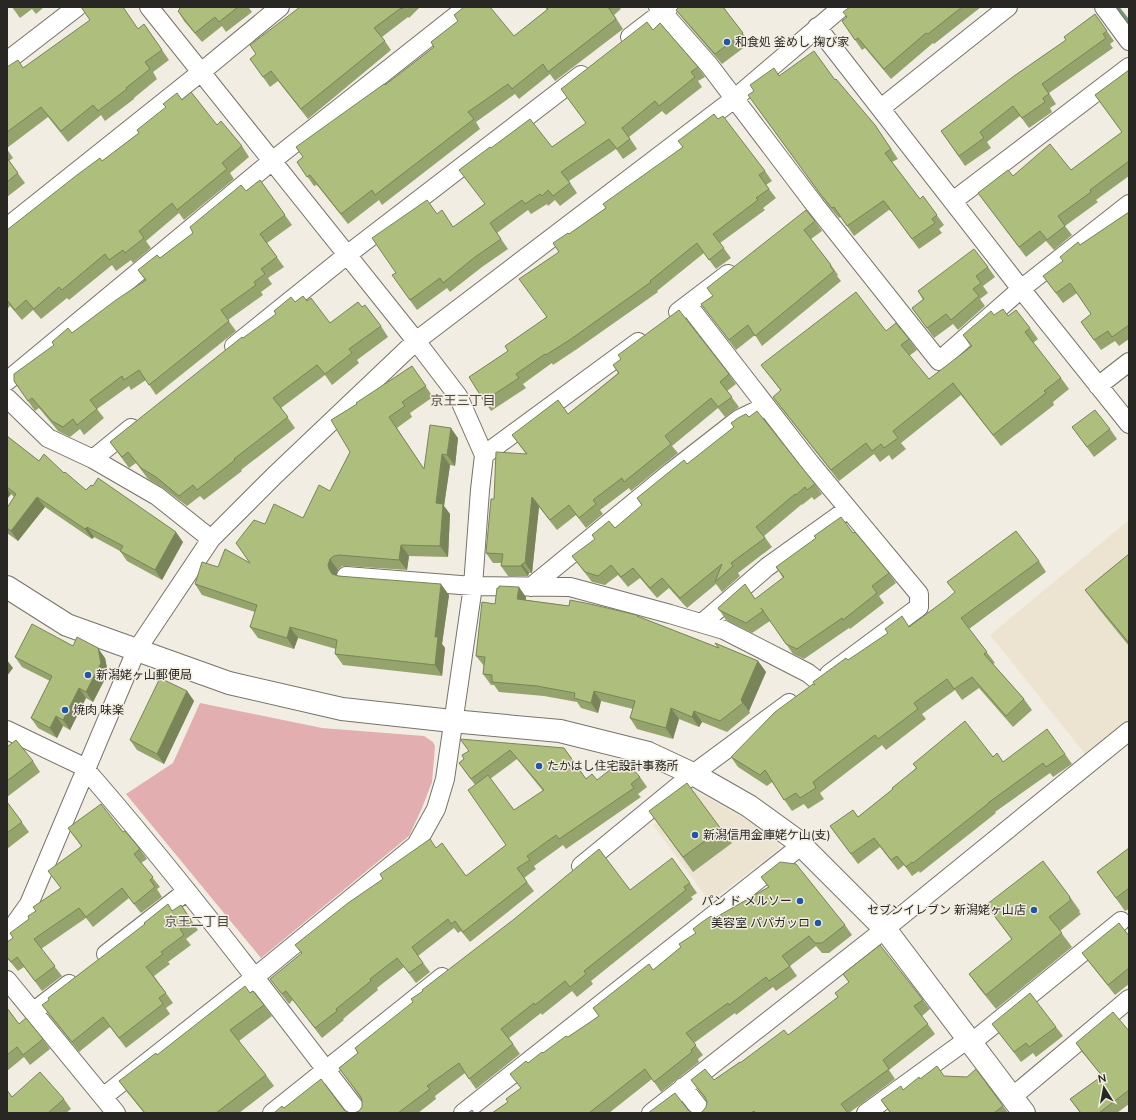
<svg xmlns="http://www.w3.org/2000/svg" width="1136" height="1120" viewBox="0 0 1136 1120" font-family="'Nunito Sans','Noto Sans JP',sans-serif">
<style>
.built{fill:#ece3d1}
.green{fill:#e3aeaf}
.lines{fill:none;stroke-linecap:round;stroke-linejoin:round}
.stream{stroke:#6e9a7b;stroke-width:7}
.minor-casing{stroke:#787369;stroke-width:20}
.tertiary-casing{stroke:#787369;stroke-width:24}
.minor{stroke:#fff;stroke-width:18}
.tertiary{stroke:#fff;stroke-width:22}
.wall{fill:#95a36c;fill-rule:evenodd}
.shaded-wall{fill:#798558}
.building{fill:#adbe7d;stroke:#798558}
.poi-dot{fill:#1e56a8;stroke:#f2ede2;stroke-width:1.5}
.labels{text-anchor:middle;stroke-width:3;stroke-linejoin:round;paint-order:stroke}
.poi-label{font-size:12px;fill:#292723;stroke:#f2ede2;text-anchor:start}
.neighbourhood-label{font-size:13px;fill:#4e4940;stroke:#f2ede2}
</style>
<rect width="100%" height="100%" fill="#f2ede2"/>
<path class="built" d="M1129 520V721L1085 754 990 635Z
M695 791 773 834 780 848 710 902 653 825Z"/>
<path class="green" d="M200 703 322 728 424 736 433 742 435 746 432 782 422 808 409 836 261 958 126 794 173 763Z"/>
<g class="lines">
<path class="stream" d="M1115 7 1129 25"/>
<g class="minor-casing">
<path id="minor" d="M658 7 709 65 815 205 939 361 1021 289 1129 204
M1104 7 1129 41
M817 27 1021 289 1129 424
M630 37 669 7
M7 61 77 7
M881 108 1008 7
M953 201 1129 67
M7 227 200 73 280 7
M688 305 811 464 919 594V607L829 674
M678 312 728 274
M234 346 347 255 581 75
M7 381 272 161 467 7
M1098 386 1129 362
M7 398 48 438 93 459 157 496 211 539
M484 455 638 342
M93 459 131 428
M346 576 473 586 570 587 670 614 724 630 808 673 818 681
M531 587 671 472 739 419 766 406
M702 623 767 567 848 509
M7 730 80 765 86 770C182 880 270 997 359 1113
M581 866 693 774 789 703
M7 935 29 904 136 651 211 539 275 475 416 341 734 99 842 7
M106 954 187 891
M7 980 116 1113
M33 1012 69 984
M971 1043 1121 921
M683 1087 703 1113
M103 1097 255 977 416 845 436 809 445 779 473 586 480 490 484 455 458 396 416 341 149 7
M1012 1097 1129 999
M272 1113 442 977
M463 1113 802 845
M651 1113 885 929 1129 731
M866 1113 968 1039"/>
</g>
<g class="tertiary-casing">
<path id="tertiary" d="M7 587 67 625 229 683 342 709 452 721 560 731 648 753 693 774 749 806 796 840 885 929 1024 1113"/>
</g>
<use href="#minor" class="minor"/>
<use href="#tertiary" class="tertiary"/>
</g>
<path class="wall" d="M12 7H44L36 14 32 9 20 18Z
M178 7H251L249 8 252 12 226 32 222 26 202 42 184 21 178 11 180 10Z
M300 7H420L409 18 408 17 382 37 391 50 308 119 278 81 270 87 250 59 256 54Z
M545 7H619L621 9 614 15 623 29 555 81 550 74 519 99 515 94 476 122 480 129 382 205 379 200 348 224 317 185 314 186 297 162 303 157 385 85 434 47 431 42 458 21 514 36 547 10Z
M678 7H725L724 8 750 43 722 64 683 19 676 10Z
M850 7H981L934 44 933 43 891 79 865 48 862 50 842 21 847 17Z
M1095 14 1114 41 1110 44 1113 48 1049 93 1056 104 1050 108 1052 112 1029 128 1020 116 987 142 991 148 965 166 941 131 1066 40Z
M144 24 169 60 153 72 157 79 134 98V99L105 121 101 115 68 142 48 117 7 148V67L23 68 138 29Z
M653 30 698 67 705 77 698 81 702 87 666 115 662 111 629 137 637 149 623 159 616 149 569 181 577 193 560 206 555 200 548 206 547 204 531 214 528 210 497 233 508 249 482 267 450 292 447 288 417 310 399 285 396 273 437 214 453 227 484 204 491 148 552 147 585 124Z
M1129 70V176L1096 200 1098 202 1065 226 1072 235 1054 250 1046 241 1026 257 978 193 1013 176 1071 170 1122 132 1095 95Z
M779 76 835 80 875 125 898 159 892 162 920 199 923 196 944 225 939 229 942 233 919 249 891 211 889 210 854 236 841 217 839 218 828 205 755 105Z
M182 100 217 125 242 146 249 157 230 173 234 179 184 220 179 213 146 241 151 248 133 263 131 260 116 271 112 265 69 300 67 298 41 319 33 310 22 320 10 306 7 309V230L102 161 139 133Z
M718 119 765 171 772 181 766 185 776 198 763 208 765 210 720 243 731 258 716 269 704 253 657 291 658 292 577 349 553 365 552 363 523 384 526 388 491 411 469 377 508 351 546 317 559 252 569 234 606 208Z
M7 149 13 158 9 161 25 183 7 197Z
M260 180 292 225 267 243 284 267 268 278 272 284 261 292 263 295 228 320 236 331 156 395 146 380 131 390 129 386 97 409 104 418 84 435 80 429 70 437 58 431 39 408 35 411 14 381 72 333 145 280 138 270 160 258 193 233 246 191Z
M1129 212V339L1119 346 1115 341 1101 350 1081 322 1091 314 1077 293 1063 303 1043 276 1063 261 1080 245Z
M815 221 822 231 811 239 831 265 838 275 837 276 841 281 762 346 755 335 736 350 701 304Z
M988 267 995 277 983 286 988 293 980 299 985 306 958 330 953 324 934 338 912 308 923 300 918 291Z
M307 301 330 323 362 307 381 326 388 337 357 360 359 363 332 385 325 375 281 408 295 428 241 470 242 471 204 500 200 496 187 506 163 488 148 479 136 463 129 468 110 442 243 338 295 302Z
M994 315 1008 316 1030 328 1038 339 1033 343 1061 378 1069 389 1053 402 1054 405 1001 446 961 395 901 443 906 449 892 460 889 455 880 462 874 454 839 481 781 408 773 397 781 391 761 365 886 331 909 339 917 350 909 356 929 379 971 347 963 335Z
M613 365 729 374 736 384 727 391 739 407 725 417 718 408 672 446 678 453 631 491 629 488 600 510 603 514 586 528 576 515 557 530 539 507 532 573H529L528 576H508L501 566 502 563H493L486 553 526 454 512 435 568 414 618 373Z
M412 366 433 397 410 413 412 417 397 428 424 469 458 438 455 466 450 465 444 506 450 514 448 557 409 556 407 570 346 566H342L338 570 336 575 449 595 442 644 445 648 442 676 343 665 335 654 336 649 298 638 294 649 258 638 250 627 255 612 202 595 195 584 218 567 250 562 236 543 265 524 303 518 330 491 350 452 357 404Z
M1072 427 1110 429 1117 439 1094 457Z
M7 436 39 461 64 473 86 490 183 542 162 580 127 561 120 551 94 537 92 539 45 507 18 541 7 533V508L14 497 11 494 7 499Z
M687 464 815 484 822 494 814 500 812 497 802 505V504L764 536 772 547 738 573 740 576 722 592 716 584 687 608 669 588 657 598 640 578 628 587 618 575 605 585 592 582 572 556 615 528 642 506 637 498Z
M853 533 889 573 896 583 879 596 884 603 850 629 849 628 804 659 793 654 768 617 770 621 752 633 726 620 718 608 756 599 783 578 776 567Z
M1129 554V646L1099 609 1085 590Z
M1039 561 1046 572 969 629 995 663 993 664 1024 699 1032 710 1013 727 979 688 962 700 955 690 922 714 926 719 886 750 882 745 820 793 824 799 808 809 804 804 792 811 772 782 767 786 738 767 731 757 815 685 848 660 909 627Z
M526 597V600L637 615 639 617 719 648 715 643 758 661 766 672 749 711 750 713 727 732 702 722 699 727 679 719 673 739 637 729 630 718 633 709 601 701 598 713 581 708 577 702 544 696 499 692 494 685H491L483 674 484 666 476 656 495 604Z
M73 646 105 658 108 673 93 702 86 698 70 730 63 726 57 738 38 728 31 718 50 681 22 667 15 657Z
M187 691 194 701 164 764 137 750 130 740Z
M7 747 33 761 40 772 7 797Z
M564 748 586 779 597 780 625 768 640 777 647 787 638 794 641 797 566 849 563 845 534 866 536 869 524 878 534 891 470 942 461 931 458 933 454 928 418 956 430 972 416 983 404 967 377 988 378 990 343 1019 344 1020 322 1038 293 1000 289 1004 270 979 302 954 295 945 436 848 466 876 506 845 475 785 459 763 464 759 468 751ZM517 759 543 791 514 810 490 779Z
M1065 754 1072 764 1053 777 1050 773 995 812 996 813 920 873 919 871 912 876 904 865 898 870 880 847 858 864 830 826 858 817 893 789 916 768 913 764 993 757 1003 762Z
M7 802 29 832 7 849Z
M649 811 721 829 732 843 693 872Z
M68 828 123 832 140 849 147 859 141 863 160 887 157 889 162 897 141 913 129 898 93 927 86 918 41 949 62 976 42 991 24 967 18 971 7 958V942L13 938 36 911 60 888 81 846Z
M1129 848V909L1125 911 1097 872Z
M761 877 845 925 852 935 829 953H822L816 946 790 966 797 976 776 991 773 987 736 1015 735 1013 694 1043 703 1055 698 1059 699 1062 661 1092 652 1079 609 1113H492L508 1102 521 1088 528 1063 568 1037 599 1016 593 1008 653 970 681 947 696 933 713 919 768 887Z
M690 883 697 893 691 897 693 899 591 981 593 984 577 997 572 991 542 1015 541 1013 509 1038 520 1054 476 1089 465 1073 435 1096 436 1099 418 1113H354L359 1111 362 1107V1101L361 1099 339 1068 358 1053 355 1048 630 890Z
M1070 897 1080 911 1079 912 1081 914 1060 931 1072 947 996 1009 979 988 969 974 1012 940 986 905Z
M181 905 198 930 186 939 191 945 168 962 170 964 154 976 173 1003 166 1008 170 1014 126 1048 110 1027 79 1052 49 1015 42 1005Z
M1129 936V984L1115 995 1089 962 1082 953Z
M843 974 923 1000 930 1009 922 1016 935 1034 889 1070 895 1079 849 1113H699L702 1112 706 1107 707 1102 705 1099 691 1080H714L740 1063 788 1035 838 997 835 993 849 982Z
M250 993 264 1005 272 1016 239 1041 266 1075 274 1086 239 1113H144L127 1092 119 1081Z
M7 1008 19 1024 43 1039 50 1049 30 1065 24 1057 7 1071Z
M992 1024 1056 1027 1063 1036 1036 1057 1033 1053 1021 1062Z
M1129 1031V1104L1117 1113H1080L1070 1099 1102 1076 1082 1052 1076 1043Z
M944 1076 1003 1106 1008 1113H890L881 1100 903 1090 920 1079Z
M12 1097 64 1099 71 1109 66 1113H7Z"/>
<path class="shaded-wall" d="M451 428 458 438 455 466 447 455Z
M442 454 450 465 444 506 450 514 448 557 440 546 436 503Z
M7 489 11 494 7 499Z
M37 497 45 507 18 541 11 531Z
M532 497 539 507 532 573 525 563Z
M87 527 94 537 92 539 85 529Z
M176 532 183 542 162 580 155 570Z
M401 545 409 556 407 570 399 560Z
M330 559 338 570 336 576V580L329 569 328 565Z
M522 564 529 573 528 576 521 566Z
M441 584 449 595 442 644 445 648 442 676 435 665V637Z
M519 587 526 597 524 610 517 599Z
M290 627 298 638 294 649 287 638Z
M98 648 105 658 108 673 93 702 86 692Z
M7 660 13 668 7 676Z
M758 661 766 672 749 711 750 713 741 700Z
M79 688 86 698 70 730 63 720Z
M187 691 194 701 164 764 157 754Z
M594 691 601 701 598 713 591 703Z
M671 708 679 719 673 739 666 728Z
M694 711 702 722 699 727 692 717Z
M56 716 63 726 57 738 50 728Z"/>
<path class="building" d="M81 7H123L138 29 144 24 162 50 145 62 150 69 126 88 127 89 98 111 93 105 61 131 41 107 7 132V67L18 60 23 68 90 20Z
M178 7H238L219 22 215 17 195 33 178 11 180 9Z
M300 7H404L402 9 401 8 374 28 385 41 301 109 271 71 263 77 250 59 256 54 250 45Z
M464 7H490L514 36 548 9 546 7H608L616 19 548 72 543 64 512 89 508 84 468 112 474 119 375 195 372 190 341 214 310 175 307 177 297 162 303 157 296 147 384 84 385 85 434 47 431 42 458 21 454 15Z
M679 7H723L743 33 715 54 676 10Z
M850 7H962L928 34 926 33 884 69 858 38 855 40 842 21 847 17 843 12Z
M1095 14 1107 31 1103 34 1106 38 1042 84 1049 94 1043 98 1045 102 1022 118 1013 106 980 132 984 138 959 156 941 131 1014 76 1066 40 1064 37Z
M647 22 653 30 660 23 698 67 691 72 695 77 659 106 655 101 622 128 630 139 617 149 609 139 561 172 570 183 553 196 548 190 542 196 540 194 525 204 522 200 490 223 501 239 475 257 443 283 440 278 410 300 392 275 396 273 372 238 427 200 437 214 442 210 453 227 485 204 459 170 490 147 491 148 530 119 552 147 586 123 561 89Z
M814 51 835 80 836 79 875 125 891 149 885 153 920 199 923 196 937 215 932 219 935 223 912 239 884 201H883L847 226 834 207 832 208 821 195 748 95 754 91 750 85 774 68 779 76Z
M1129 70V161L1090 190 1091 192 1058 216 1065 226 1047 240 1040 231 1019 247 978 193 1008 170 1013 176 1050 144 1071 170 1122 132 1095 95Z
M191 92 217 125 221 121 242 146 222 163 227 169 177 210 172 203 139 231 144 238 125 253 123 250 109 260 105 254 62 290 59 287 34 309 26 300 15 310 7 300V230L77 175 100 158 102 161 139 133 137 130 166 107 163 104 177 93 182 100Z
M714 114 718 119 723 116 765 171 759 175 769 189 756 198 758 200 713 234 724 248 709 260 697 243 650 281 651 282 571 339 546 355 545 354 516 374 519 378 484 401 469 377 508 351 505 346 547 317 519 279 559 252 553 243 568 233 569 234 606 208 603 204 683 147 678 141Z
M7 158 18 173 7 182Z
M260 180 285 215 260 234 277 257 261 269 265 274 254 282 256 285 221 310 229 321 149 385 139 370 124 380 122 376 90 400 97 409 77 425 73 419 63 427 52 421 32 398 28 401 14 381V374L54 345 52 342 68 328 72 333 116 300 146 280 138 270 157 255 160 258 193 233 190 227 241 185 246 191Z
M806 210 815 221 804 230 831 265 830 266 834 271 755 336 748 325 729 340 701 304 713 296 707 288Z
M1129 212V325L1112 337 1108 331 1094 340 1081 322 1091 314 1070 283 1056 293 1043 276 1063 261 1060 257 1078 242 1080 245Z
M974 249 988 267 976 276 981 283 973 289 979 296 951 320 946 314 927 328 912 308 924 299 918 291Z
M856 292 886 331 896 323 909 339 901 345 929 379 972 346 963 335 991 311 994 315 1003 309 1008 316 1016 310 1030 328 1025 332 1061 378 1044 391 1046 393 993 435 953 383 893 431 898 438 884 448 881 444 872 451 866 443 831 470 773 397 781 390 761 365Z
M303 296 307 301 311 298 330 323 358 302 362 307 365 305 381 326 349 349 352 353 325 374 317 365 273 398 288 417 234 459 235 460 197 490 193 485 179 496 156 477 141 468 128 452 122 457 110 442 242 337 243 338 276 314 274 311 291 297 295 302Z
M679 310 729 374 720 382 732 397 718 407 711 398 665 436 671 444 624 482 622 478 593 500 596 504 579 518 569 505 550 520 532 497 525 563 522 564 521 566H501L503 554 486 553 491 499H494L496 452 527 454 512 435 558 400 568 414 619 373 613 365 621 359 618 355Z
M412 366 426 386 402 402 405 406 389 417 424 469 430 425 451 428 447 455 442 454 436 503 443 504 440 546 401 545 399 560 339 555 334 556 330 559 328 565 329 569 332 574 338 576 441 584 435 637H438L435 665 335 654 337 640 290 627 287 638 250 627 257 605 195 584 202 562 218 567 225 549 250 563 236 543 254 520 265 524 274 504 303 518 319 485 330 491 350 452 331 420 357 404 356 403Z
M1095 410 1110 429 1087 447 1072 427Z
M757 411 815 484 807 490 805 487 796 495 795 494 756 527 765 538 731 563 733 566 715 582 722 564 680 598 662 578 650 588 633 568 621 577 611 565 598 576 585 572 572 556 595 539 592 535 609 521 615 528 642 505 637 498 684 460 687 464 734 427 731 423 738 418 746 414 749 417Z
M7 436 39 461 44 454 64 473 65 472 86 490 91 485 93 486 98 478 176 532 155 570 120 551 123 546 87 527 85 529 37 497 11 531 7 528V508L16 494 7 487Z
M841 517 853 533 855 532 889 573 872 586 877 593 843 620 842 618 797 649 786 644 761 608 763 611 746 623 719 610 718 608 745 584 755 599 784 577 776 567 816 538 814 536Z
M1016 531 1039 561 961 618 987 652 984 654 1024 699 1006 716 972 677 954 689 947 679 914 703 918 709 878 739 875 735 813 782 816 788 800 798 796 793 784 800 765 770 760 775 731 757 775 712 813 684 815 685 813 682 846 658 848 660 888 633 885 629 902 616 909 627 948 598 955 592 947 582Z
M1129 554V643L1085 590Z
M499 586 519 587 517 599 569 606 570 600 590 604 637 615V616L719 648 715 643 758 661 741 700 743 703 720 721 694 711 692 717 671 708 666 728 630 718 635 701 594 691 591 703 574 698 575 693 537 686 492 682V675L483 674 485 657 476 656 482 602 495 604 497 588H499Z
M32 624 73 646 77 637 98 648 101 663 86 692 79 688 63 720 56 716 50 728 31 718 52 676 15 657Z
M160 678 187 691 157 754 130 740Z
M965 721 993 757 997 753 1003 762 1047 729 1065 754 1046 767 1043 763 988 803H989L913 863 912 862 906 867 897 856 891 860 874 838 851 854 830 826 853 810 858 817 893 789 892 788 917 768 913 764Z
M460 739 564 748 586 779 592 774 597 780 620 762 625 768 629 765 640 777 631 784 634 788 559 839 556 835 527 856 530 860 517 868 527 882 463 932 455 921 451 924 448 919 412 947 423 963 409 973 397 958 370 979 371 981 336 1009 337 1011 315 1028 286 991 282 994 270 979 302 953 295 945 348 903 383 879 380 874 430 839 436 848 442 843 466 876 506 845 468 790 488 775 514 810 544 790 510 750 471 779 459 763 464 759 462 755 469 751Z
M16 740 33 761 7 781V747Z
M687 783 721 829 683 857 649 811Z
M7 802 22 822 7 833Z
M101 804 123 832 125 831 140 849 134 854 153 877 150 880 155 887 134 904 122 888 86 917 79 908 34 939 55 966 35 981 17 957 11 962 7 957V942L13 938 10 933 29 919 28 916 36 911 33 907 61 888 48 871 82 846 68 828Z
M1129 848V888L1116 898 1097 872Z
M599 849 630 890 672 858 690 883 684 887 686 890 584 971 586 974 570 987 565 981 535 1005 534 1003 501 1029 513 1044 469 1079 459 1063 427 1086 430 1089 398 1113H354L359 1111 362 1107V1101L361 1097 339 1068 358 1053 355 1048 413 1002 411 999 423 991 422 990 513 920Z
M1043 861 1070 897 1069 898 1071 900 1049 917 1062 933 986 995 969 974 1012 939 986 905Z
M780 862 796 864 845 925 822 943H815L809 936 782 956 790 966 769 981 766 977 729 1005 728 1003 686 1033 696 1045 691 1050 692 1052 654 1082 645 1069 589 1113H492L508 1102 506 1099 521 1088 510 1074 526 1061 528 1063 542 1052 543 1053 566 1036 568 1037 599 1016 593 1008 649 964 653 970 681 947 679 944 696 933 693 929 702 922 711 916 713 919 769 887 761 877Z
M168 904 172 911 181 905 191 920 180 929 184 935 161 952 163 954 146 967 166 993 159 998 163 1004 119 1038 103 1017 72 1042 42 1005 49 1000 48 998 145 924 144 923Z
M1119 923 1129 936V968L1108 985 1082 953Z
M880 945 923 1000 914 1006 928 1024 883 1060 889 1069 841 1104 848 1113H755L754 1111 751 1113H699L702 1112 706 1107 707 1102 705 1097 691 1080 705 1069 714 1080 740 1062V1063L784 1030 788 1035 838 997 835 993 849 982 843 974Z
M245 986 250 993 253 991 264 1005 230 1030 266 1075 216 1113H145L119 1081 156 1053 157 1055Z
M1030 993 1056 1027 1029 1047 1026 1043 1014 1052 992 1024Z
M7 1008 19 1024 26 1018 43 1039 23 1055 17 1047 7 1055Z
M1113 1012 1129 1031V1090L1099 1113H1081L1070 1099 1102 1076 1076 1043Z
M937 1066 944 1076 967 1077 976 1069 1003 1106 994 1113H891L881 1100 901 1086 903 1090 919 1077 920 1079Z
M40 1072 64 1099 48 1113H7V1090L12 1097Z
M321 1079 344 1110 350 1113H274L282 1106 284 1108Z
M675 1093 688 1110 693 1113H648Z
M472 1110 474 1113H468Z"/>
<g class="poi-dot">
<circle cx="727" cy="42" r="4"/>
<circle cx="88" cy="675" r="4"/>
<circle cx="65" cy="710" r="4"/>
<circle cx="539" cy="766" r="4"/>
<circle cx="695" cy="835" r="4"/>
<circle cx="800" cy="901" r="4"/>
<circle cx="1034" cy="910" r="4"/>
<circle cx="818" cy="923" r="4"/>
</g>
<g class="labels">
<g class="poi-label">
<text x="735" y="46">和食処 釜めし 掬び家</text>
<text x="96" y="679">新潟姥ヶ山郵便局</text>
<text x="73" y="714">焼肉 味楽</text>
<text x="547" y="770">たかはし住宅設計事務所</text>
<text x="703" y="839">新潟信用金庫姥ケ山(支)</text>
<text x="792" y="905" text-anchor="end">パン ド メルソー</text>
<text x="1026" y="914" text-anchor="end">セブンイレブン 新潟姥ヶ山店</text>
<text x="810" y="927" text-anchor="end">美容室 パパガッロ</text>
</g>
<g class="neighbourhood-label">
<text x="463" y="405">京王三丁目</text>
<text x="197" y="926">京王二丁目</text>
</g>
</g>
<rect width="1136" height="1120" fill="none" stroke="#292723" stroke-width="16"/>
<g transform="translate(1104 1088) rotate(349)" stroke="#f2ede2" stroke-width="3" paint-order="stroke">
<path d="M0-3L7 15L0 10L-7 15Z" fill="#292723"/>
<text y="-6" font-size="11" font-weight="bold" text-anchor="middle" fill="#292723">N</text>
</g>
</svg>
